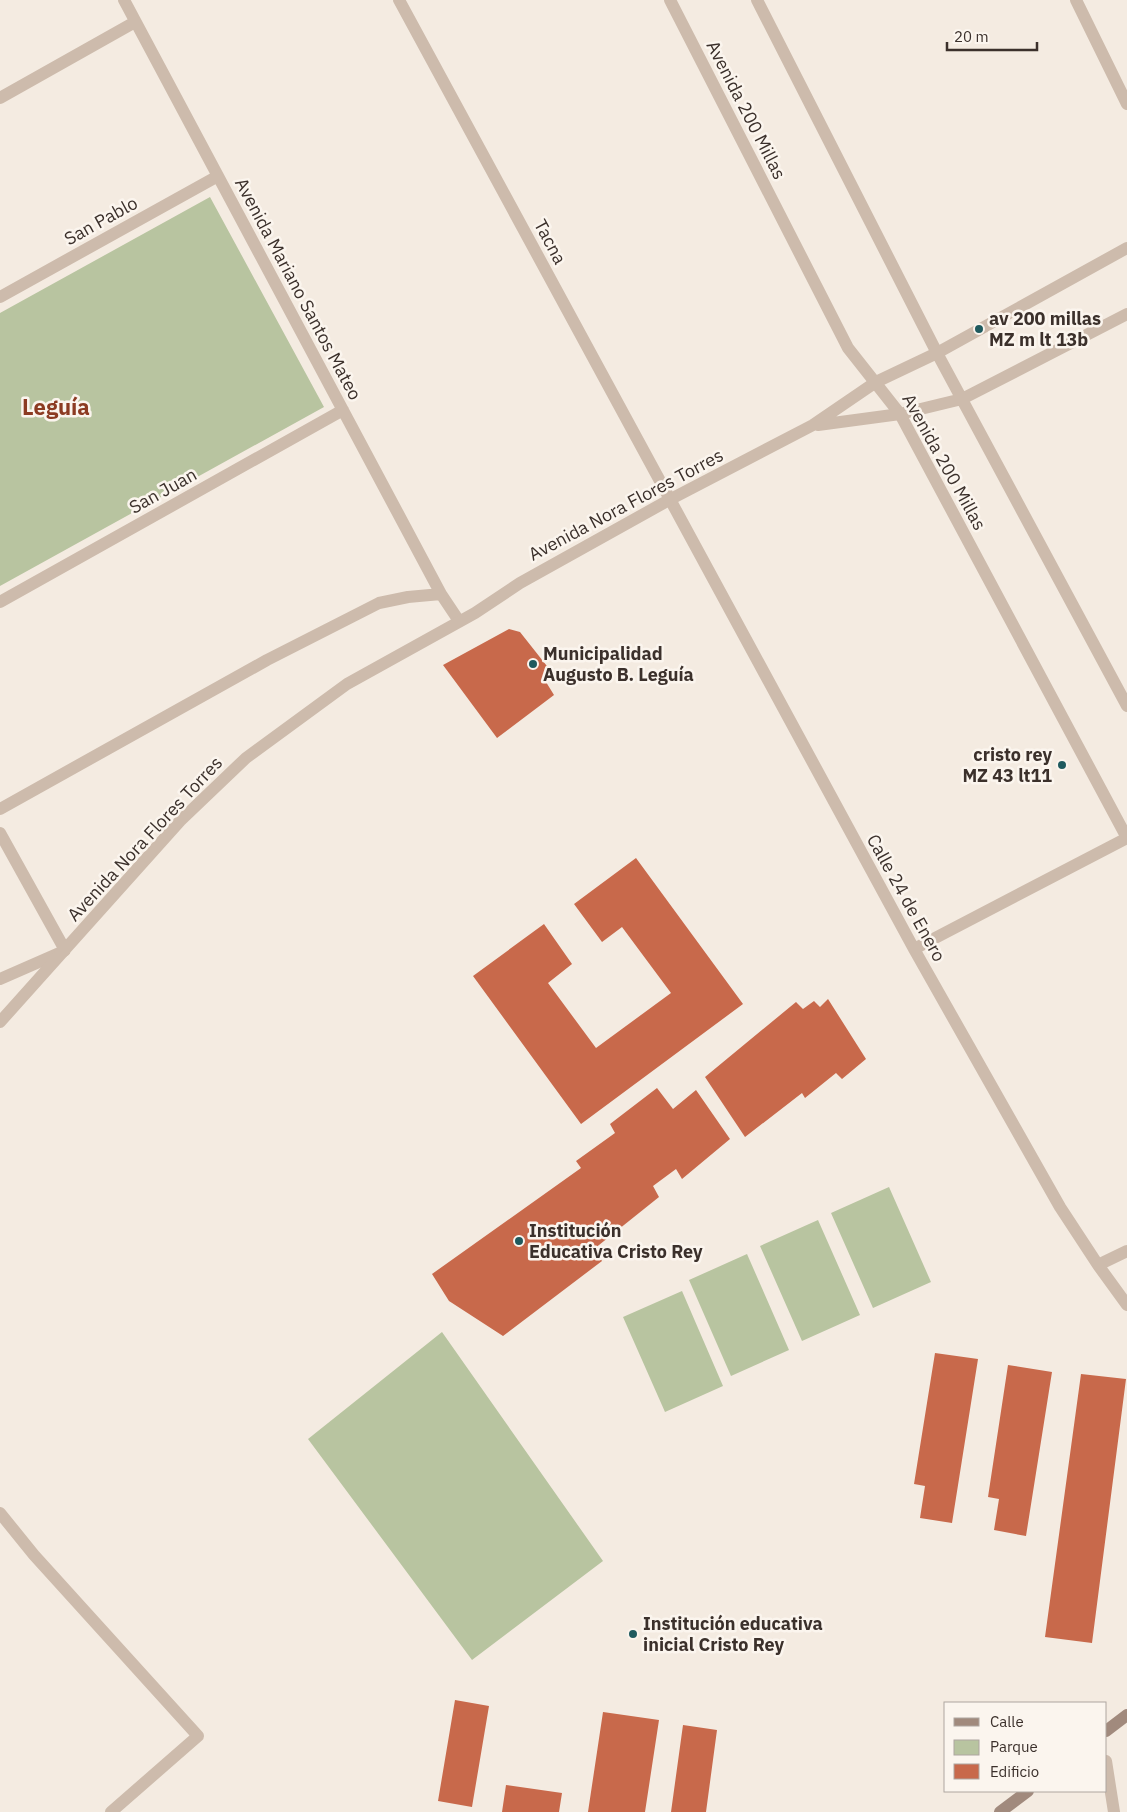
<svg xmlns="http://www.w3.org/2000/svg" width="1127" height="1812" viewBox="0 0 1127 1812" font-family="'IBM Plex Sans',sans-serif">
<style>
.green{fill:#b8c4a0}
.building{fill:#c8694b}
.lines{fill:none;stroke-linecap:round;stroke-linejoin:round}
.service{stroke:#cdbbac;stroke-width:12}
.minor{stroke:#cdbbac;stroke-width:12}
.tertiary{stroke:#cdbbac;stroke-width:12}
.secondary{stroke:#a18a7d;stroke-width:12}
.poi-dot{fill:#1f5a5e;stroke:#fbf5ee;stroke-width:2}
.labels{text-anchor:middle;stroke-width:5;stroke-linejoin:round;paint-order:stroke}
.street-label{font-size:18px;fill:#3b302b;stroke:#fbf5ee}
.poi-label{font-size:18px;font-weight:bold;fill:#3b302b;stroke:#fbf5ee;text-anchor:start}
.district-label{font-size:22px;font-weight:bold;fill:#8c3b22;stroke:#fbf5ee}
</style>
<rect width="100%" height="100%" fill="#f4ebe1"/>
<path class="green" d="M210 197 324 407 0 586V313Z
M889 1187 931 1282 873 1308 831 1213Z
M818 1220 860 1315 802 1341 760 1246Z
M747 1254 789 1350 731 1376 689 1280Z
M682 1291 723 1386 665 1412 623 1317Z
M442 1332 603 1561 472 1660 308 1439Z"/>
<path class="building" d="M509 629 520 632 554 675 546 682 554 695 497 738 443 665Z
M636 858 743 1004 581 1124 473 976 544 924 572 964 548 983 596 1048 671 993 622 927 602 942 574 904Z
M828 999 866 1059 842 1079 836 1073 805 1098 802 1093 745 1137 705 1077 796 1002 803 1009 814 1001 820 1007Z
M657 1088 673 1109 696 1090 730 1139 682 1179 676 1169 653 1186 659 1197 594 1249 602 1261 503 1336 449 1301 432 1274 581 1168 576 1161 615 1133 610 1124Z
M935 1353 978 1359 952 1523 920 1518 925 1486 914 1484Z
M1008 1365 1052 1372 1026 1536 994 1530 999 1499 988 1497Z
M1081 1374 1126 1379 1092 1643 1045 1637Z
M455 1700 489 1706 472 1807 438 1801Z
M603 1712 659 1720 645 1812H588Z
M683 1725 717 1730 706 1812H671Z
M506 1785 562 1793 559 1812H502Z"/>
<g class="lines">
<path class="service" d="M0 1513 34 1555 198 1736 111 1812"/>
<path class="minor" d="M124 0 441 594
M399 0 914 949 1060 1207 1098 1265 1127 1305
M670 0 848 348 900 414 1127 838
M1076 0 1127 104
M0 98 135 22
M0 297 218 176
M0 602 343 410
M0 809 267 660 379 603 408 597 441 594 459 621
M914 949 1127 838
M0 979 64 951
M1098 1265 1127 1251
M1106 1761 1114 1812"/>
<path class="tertiary" d="M757 0 937 353 1127 706
M818 425 900 414 962 399 1127 314
M0 833 65 950
M0 1022 180 821 246 758 347 684 475 613 520 583 669 500 813 425 876 382 937 353 1127 248"/>
<path class="secondary" d="M1106 1731 1127 1715
M1000 1812 1028 1791"/>
</g>
<g class="poi-dot">
<circle cx="979" cy="329" r="5"/>
<circle cx="533" cy="664" r="5"/>
<circle cx="1062" cy="765" r="5"/>
<circle cx="519" cy="1241" r="5"/>
<circle cx="633" cy="1634" r="5"/>
</g>
<g class="labels">
<g class="street-label">
<text transform="translate(746 110) rotate(63)" y="6">Avenida 200 Millas</text>
<text transform="translate(101 221) rotate(-29)" y="6">San Pablo</text>
<text transform="translate(550 242) rotate(62)" y="6">Tacna</text>
<text transform="translate(298 289) rotate(62)" y="6">Avenida Mariano Santos Mateo</text>
<text transform="translate(944 462) rotate(61)" y="6">Avenida 200 Millas</text>
<text transform="translate(163 491) rotate(-29)" y="6">San Juan</text>
<text transform="translate(626 505) rotate(-28)" y="6">Avenida Nora Flores Torres</text>
<text transform="translate(145 839) rotate(-47)" y="6">Avenida Nora Flores Torres</text>
<text transform="translate(906 898) rotate(61)" y="6">Calle 24 de Enero</text>
</g>
<g class="poi-label">
<text x="989" y="325">av 200 millas<tspan x="989" dy="21">MZ m lt 13b</tspan></text>
<text x="543" y="660">Municipalidad<tspan x="543" dy="21">Augusto B. Leguía</tspan></text>
<text x="1052" y="761" text-anchor="end">cristo rey<tspan x="1052" dy="21">MZ 43 lt11</tspan></text>
<text x="529" y="1237">Institución<tspan x="529" dy="21">Educativa Cristo Rey</tspan></text>
<text x="643" y="1630">Institución educativa<tspan x="643" dy="21">inicial Cristo Rey</tspan></text>
</g>
<g class="district-label">
<text x="56" y="415">Leguía</text>
</g>
</g>
<rect x="944" y="1702" width="162" height="90" fill="#fbf5ee" stroke="#aea6a0"/>
<rect x="954" y="1718" width="25" height="8" fill="#a18a7d" stroke="#aea6a0"/>
<text x="990" y="1727" font-size="15" fill="#3b302b">Calle</text>
<rect x="954" y="1740" width="25" height="15" fill="#b8c4a0" stroke="#aea6a0"/>
<text x="990" y="1752" font-size="15" fill="#3b302b">Parque</text>
<rect x="954" y="1764" width="25" height="15" fill="#c8694b" stroke="#aea6a0"/>
<text x="990" y="1777" font-size="15" fill="#3b302b">Edificio</text>
<path d="M947 42v8h90v-8" fill="none" stroke="#3b302b" stroke-width="2.5"/>
<text x="954" y="42" font-size="15" fill="#3b302b" stroke="#fbf5ee" stroke-width="4" paint-order="stroke">20 m</text>
</svg>
